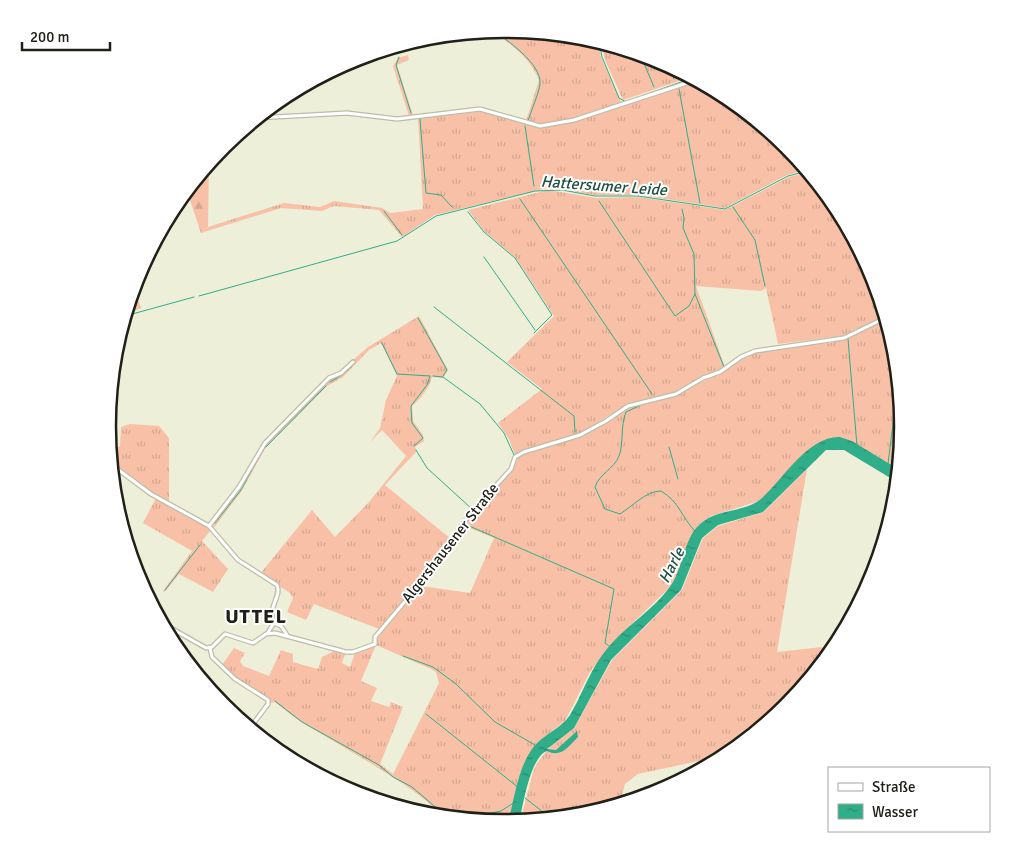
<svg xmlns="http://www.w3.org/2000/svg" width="1010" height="852" viewBox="0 0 1010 852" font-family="Signika,sans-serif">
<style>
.grass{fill:url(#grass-tufts);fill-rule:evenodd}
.forest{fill:url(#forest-firs)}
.water{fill:url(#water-ripples)}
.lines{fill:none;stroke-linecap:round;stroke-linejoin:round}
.stream{stroke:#30ad89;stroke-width:1}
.minor-casing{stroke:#bdbda9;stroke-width:5.5}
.minor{stroke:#fff;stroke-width:3}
.rail-casing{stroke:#757568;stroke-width:3}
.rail{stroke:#fff;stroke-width:1;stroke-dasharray:4;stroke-linecap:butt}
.labels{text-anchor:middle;stroke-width:4;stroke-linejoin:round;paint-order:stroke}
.street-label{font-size:15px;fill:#202018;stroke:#fff}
.water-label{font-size:16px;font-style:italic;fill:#205141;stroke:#fff}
.district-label{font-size:20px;font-weight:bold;letter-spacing:1px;fill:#202018;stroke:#fff}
.rim{fill:none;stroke:#202018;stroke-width:2.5}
</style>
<defs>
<pattern id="grass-tufts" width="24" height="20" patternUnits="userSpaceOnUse" patternTransform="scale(1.25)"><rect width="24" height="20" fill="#f8c1a7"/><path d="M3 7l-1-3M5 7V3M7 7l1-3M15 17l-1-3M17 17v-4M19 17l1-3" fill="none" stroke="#d4a68f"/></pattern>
<pattern id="forest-firs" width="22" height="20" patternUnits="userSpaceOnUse" patternTransform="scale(1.25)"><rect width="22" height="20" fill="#f8c1a7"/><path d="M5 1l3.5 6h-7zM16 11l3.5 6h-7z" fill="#d4a68f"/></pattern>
<pattern id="water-ripples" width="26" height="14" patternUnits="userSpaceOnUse" patternTransform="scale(1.25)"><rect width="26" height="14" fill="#30ad89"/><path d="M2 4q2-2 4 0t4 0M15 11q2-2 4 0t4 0" fill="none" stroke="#288c6f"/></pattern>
</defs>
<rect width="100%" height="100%" fill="#eeefd9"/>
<path class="grass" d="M505 29 583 36 598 41 601 57 622 104C592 113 558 129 526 121L539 80C530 58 510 43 490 30Z
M601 42 657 59 691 77 623 100 605 60Z
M408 55 409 60 397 65 413 115 409 116 393 66 398 58Z
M697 80C739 103 776 133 806 170L787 175 725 208 639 195H595L548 188 435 215 402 237 379 210 334 206 322 211 281 208 201 233 208 227 284 203 320 207 334 201 382 208 390 213 423 209 418 118 487 111 540 127 575 121Z
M808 172 835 206 872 274 885 316 842 336 778 344 766 288 761 291 696 286 725 367 702 377 676 393 628 404 580 433 515 455 509 439 498 423 542 389 507 362 554 316 515 257 484 231 468 210 548 190 597 198 639 197 725 210 789 177Z
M419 316 448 370 443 378 432 377C430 387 420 400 412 406L413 421 423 435 424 441 415 447 417 451 385 485 451 539 433 566 379 629 314 604 306 620 287 612 293 598 290 593 260 574 312 510 335 537 369 502 406 456 382 430 370 442 380 428 386 400 397 376 381 343 369 350 343 377 327 386 266 447 241 492 213 529 214 523 240 489 266 443 332 378 341 374 354 363 353 360 368 347Z
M126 317 109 435 108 428Z
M886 319C901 370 903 417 898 469L852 441 840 437 759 501 711 516 700 524 685 550 680 569 669 588 612 643 590 672 565 721 538 742 529 755 508 823 439 817C437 797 324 737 303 723 293 717 284 709 275 702L270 703 268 697 240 682 222 665 234 648 245 653 240 661 243 666 269 676 281 650 293 654V662L318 669 322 657 334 651 345 654 342 663 350 667 355 653 376 645 377 638 421 586 470 593 494 538 462 525 512 470 518 458 523 454 579 437 606 423 628 407 676 396 756 352 778 348 831 343 845 339ZM376 645 431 669 436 672 439 683 393 774 380 764 403 707 391 702 389 707 371 701 377 688 361 681Z
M130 424 159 426 169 438V501L151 492 111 463 110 450 120 446 121 427Z
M807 469 777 652 822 647 826 658 786 707 727 755 638 774 625 784 619 805 582 816 520 822 533 772 537 763 554 742 574 728 612 660 682 590 703 538 718 526 764 512Z
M156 498 211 530 202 541 228 569 213 592 179 574 165 592 163 591 192 551 143 523Z"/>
<path class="forest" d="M209 164 208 227 201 233 187 191Z
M134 287 141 308 127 314Z"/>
<path class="water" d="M840 437 852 441 898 469 897 482 844 450H826L763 512 718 525 702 538 681 590 611 660 574 728 547 749 556 750 577 731 578 737C568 747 561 758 547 751 530 757 523 806 519 822L508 823C515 797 518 762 538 742 549 732 562 727 570 715 585 690 590 667 612 643 629 624 654 609 669 588 684 569 682 541 700 524 718 508 745 513 762 498 784 478 808 436 840 437Z"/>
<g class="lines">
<path class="stream" d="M492 30C506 39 542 64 540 84 539 93 531 111 528 121
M599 41 602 57 619 98 626 102
M640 54 654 87
M399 57 396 65 411 113
M669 65 674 79
M679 89 700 203
M289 93 294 97
M642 96 692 78
M420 119 426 193 441 195 452 207
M525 126 534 186
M520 199 652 394
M599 201 675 316 689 306 695 294 694 254 683 228 684 218 682 209
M733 207 755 240 765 286
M384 211 402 235
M468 212 484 232 515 258 552 315 534 333
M484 257 535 330
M695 294 724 367
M199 296 397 241 436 216 535 191 562 190 595 196H638L725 209 788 176 807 171
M434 307 574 416 575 432
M125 316 194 297
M418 318 447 370 443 376
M848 339 857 446
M382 343 397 374 430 376 427 385 411 406 412 423 423 438 414 446
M433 376 443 377 480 404 504 433 514 455
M330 382 342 375 354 364
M639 406 626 412C620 427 624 443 619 456 614 469 599 474 595 487L605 509 620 514C633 506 646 491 661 491 680 502 681 517 695 531
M669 447 678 479
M263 450 326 386
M416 450 427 468 472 509
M888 464 898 383
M215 523 241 490 260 455
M467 525 614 589 605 643 609 646
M165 590 200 545
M403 656 433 667 456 684 495 722 535 745
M275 701 302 722 379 765 393 777 412 787 440 811 441 817
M426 714 519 788
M525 798 552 819
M479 821 487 814 501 811 515 802"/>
<g class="minor-casing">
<path id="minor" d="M257 118 347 113 397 119 480 109 540 126 574 120 696 80
M112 465 151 494 209 526 238 560 277 585C282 597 267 606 274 623L267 634
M209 526 239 487 265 443 329 378 341 373 353 362
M162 623 206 648 212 647 225 634 253 643 266 634 275 633 346 652H353L375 644V637L434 567 469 515 511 469 515 457 524 452 580 435 606 421 628 406 676 394 703 378 720 372 741 357 755 351 844 338 885 318
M274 623 281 626 287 635
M210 648 212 657 235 679 268 700V704L250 728
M636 799 646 789 680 781"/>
</g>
<use href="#minor" class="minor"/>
<g class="rail-casing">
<path id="rail" d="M111 391 120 334"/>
</g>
<use href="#rail" class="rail"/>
</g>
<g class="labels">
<g class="street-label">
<text transform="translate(450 543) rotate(-52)" y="5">Algershausener Straße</text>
</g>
<g class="water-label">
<text transform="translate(604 185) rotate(4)" y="6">Hattersumer Leide</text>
<text transform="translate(671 565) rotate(-63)" y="6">Harle</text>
</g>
<g class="district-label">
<text x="256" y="623">UTTEL</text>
</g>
</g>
<path d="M0 0H1010V852H0ZM504 38H506A388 388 0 0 1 894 426V426A388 388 0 0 1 506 814H504A388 388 0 0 1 116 426V426A388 388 0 0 1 504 38Z" fill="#fff" fill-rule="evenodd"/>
<path class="rim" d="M504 38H506A388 388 0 0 1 894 426V426A388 388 0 0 1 506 814H504A388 388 0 0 1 116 426V426A388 388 0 0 1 504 38Z"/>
<rect x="828" y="767" width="162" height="65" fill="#ffffff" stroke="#a6a6a3"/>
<rect x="838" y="783" width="25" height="8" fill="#ffffff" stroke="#a6a6a3"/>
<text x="872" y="792" font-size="15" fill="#202018">Straße</text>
<rect x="838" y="804" width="25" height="15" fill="url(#water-ripples)" stroke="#a6a6a3"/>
<text x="872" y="817" font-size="15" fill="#202018">Wasser</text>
<path d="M22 42v8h88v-8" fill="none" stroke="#202018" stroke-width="2.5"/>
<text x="30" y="42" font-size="15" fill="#202018" stroke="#ffffff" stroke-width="4" paint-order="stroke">200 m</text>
</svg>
